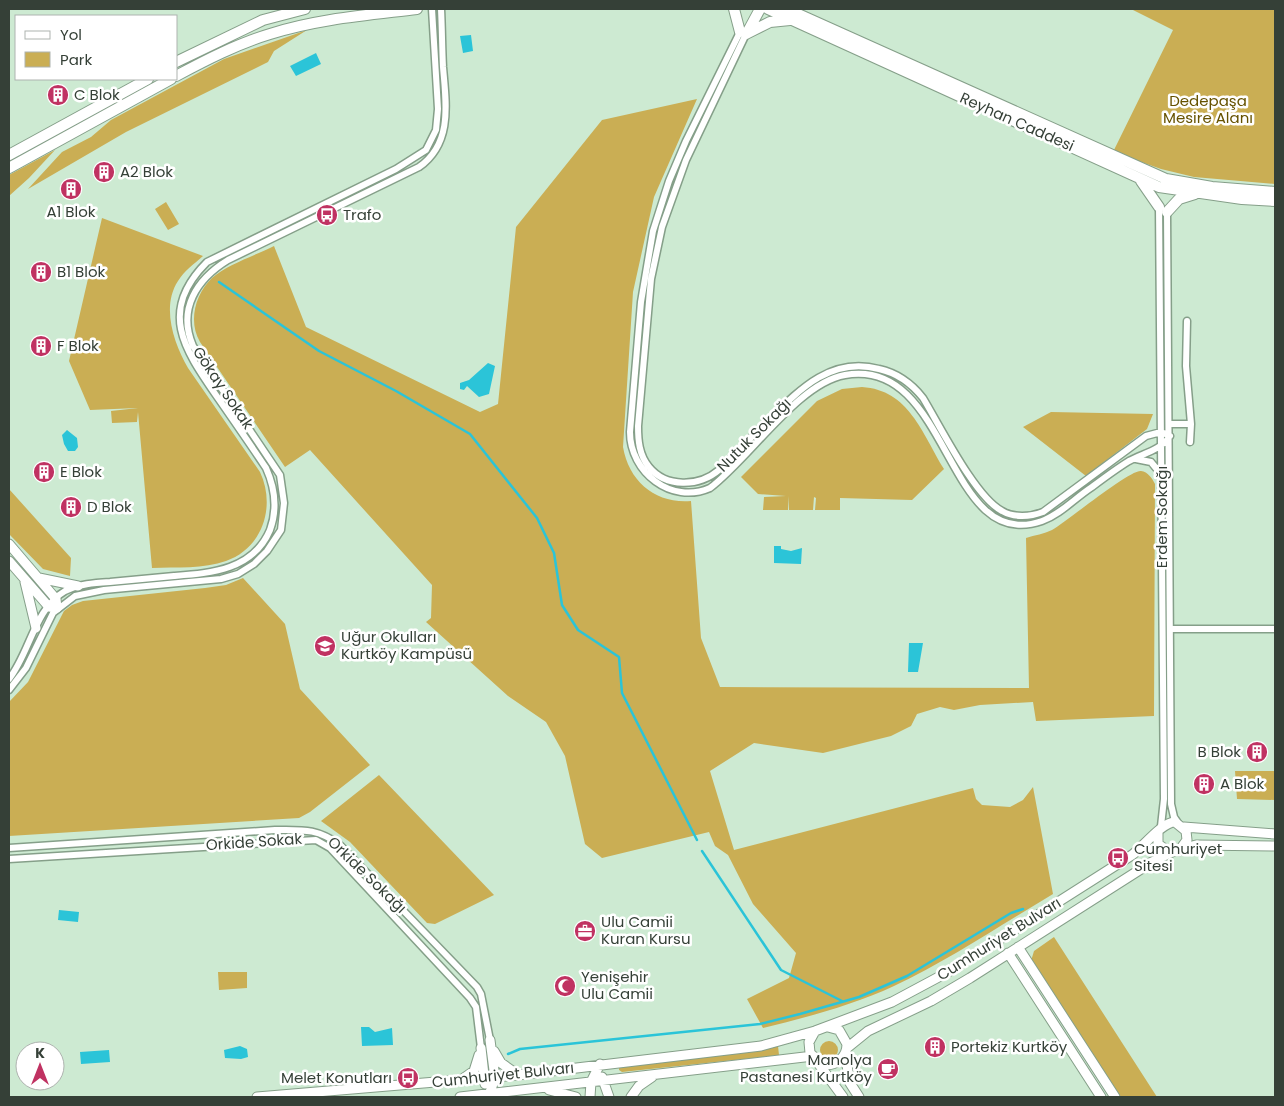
<svg xmlns="http://www.w3.org/2000/svg" width="1284" height="1106" viewBox="0 0 1284 1106" font-family="Poppins,sans-serif">
<style>
.green{fill:#caae54}
.water{fill:#2bc4d8}
.lines{fill:none;stroke-linecap:round;stroke-linejoin:round}
.stream{stroke:#2bc4d8;stroke-width:2.5}
.street-casing{stroke:#859f89;stroke-width:9}
.secondary-casing{stroke:#859f89;stroke-width:11}
.primary-casing{stroke:#859f89;stroke-width:12}
.street{stroke:#fff;stroke-width:6}
.secondary{stroke:#fff;stroke-width:9}
.primary{stroke:#fff;stroke-width:10}
.labels{text-anchor:middle;stroke-width:5;stroke-linejoin:round;paint-order:stroke}
.poi-label{font-size:15px;fill:#354037;stroke:#fff;text-anchor:start}
.park-label{font-size:15px;fill:#665200;stroke:#fff}
.street-label{font-size:15px;fill:#354037;stroke:#fff}
</style>
<rect width="100%" height="100%" fill="#cdead2"/>
<path class="green" d="M1131 9H1275V184L1194 177 1161 169 1113 152 1173 30Z
M307 30 274 51 268 62 126 132 28 189 62 152 91 137 111 120 224 59Z
M697 99 654 197 633 292 623 447C629 482 656 504 691 501L701 638 720 687 1029 688 1026 538C1035 535 1044 534 1052 530 1069 520 1129 470 1141 471 1148 472 1152 478 1155 484L1154 716 1036 721 1033 702 980 705 954 710 940 707 917 714 911 726 891 736 823 753 754 743 710 771 734 850 973 788 976 799 982 805 1010 807 1023 800 1033 787 1053 894C1001 925 949 960 894 986 853 1005 808 1017 763 1028L747 999 789 978 796 953 753 904 728 855 715 846 709 832 602 858 585 844 565 756 546 722 508 696 426 622 431 618 432 585 310 450 285 467 200 342C188 322 195 294 212 278 226 265 256 255 274 246L306 327 480 412 498 404 516 227 602 120Z
M55 150 29 178 9 196V175Z
M166 202 179 224 168 230 155 209Z
M102 218 203 256C194 264 184 271 178 281 161 307 174 344 188 368L260 472C276 506 263 548 226 561 204 569 176 567 152 568L138 412 137 422 112 423 111 411 138 408 90 410 69 361Z
M862 387C909 390 922 433 944 469L912 500 840 498V510H815L816 498 814 497 813 510H789L788 496V510H763L764 497 786 496 758 494 741 477 817 401 842 389Z
M1051 412 1153 414 1147 429 1086 476 1023 427Z
M9 489 71 558 70 576 43 569 9 534Z
M243 578 285 624 300 689 370 765 310 812 299 818 9 836V702L28 682 64 611 72 605 83 601 205 588 226 585Z
M1235 771H1275V800L1237 799Z
M379 775 494 895 435 924 427 923 350 842 321 821Z
M1054 937 1157 1097H1121L1031 961 1034 951Z
M218 972H247V988L219 990Z
M820 1050a9 9 0 1 1 18 0a9 9 0 1 1-18 0Z
M778 1046 779 1055 763 1057 622 1072 619 1070V1067Z"/>
<path class="water" d="M471 35 473 51 463 53 460 36Z
M316 53 321 64 296 76 290 66Z
M488 363 495 366 489 394 479 397 467 386 464 390 460 389V383L469 380Z
M67 430 77 438 78 447 75 451H68L64 444 62 435Z
M774 546H781V549L791 551 802 548 801 564 774 563Z
M909 643H923L918 672H908Z
M59 910 79 912 78 922 58 920Z
M361 1027H369L375 1032 392 1028 393 1045 362 1046Z
M240 1046 247 1049 248 1057 241 1059 225 1058 224 1050Z
M109 1050 110 1062 81 1064 80 1052Z"/>
<g class="lines">
<path class="stream" d="M219 282 319 351 396 391 470 434 537 518 554 553 562 605 578 630 619 657 622 693 697 840
M702 851 781 970 842 1001
M508 1054 520 1049 760 1024 800 1014 859 997 907 976 1011 913 1023 909"/>
<g class="street-casing">
<path id="street" d="M740 32 686 141 669 181 653 231 641 302 630 432C630 472 671 505 710 488 750 458 798 383 845 375 951 356 945 555 1042 521 1061 514 1075 498 1092 487 1104 478 1116 469 1129 461 1144 453 1161 450 1170 436
M746 34 686 160 662 227 651 279 638 426C638 440 639 455 649 467 666 488 699 487 719 470 735 454 751 437 768 421 799 390 831 356 879 369 897 373 912 384 923 398 940 426 975 497 1002 511 1014 518 1030 517 1043 512L1146 436 1161 432 1170 436
M1159 207 1164 799 1161 826
M1167 212 1171 804 1174 817 1178 823
M1187 321 1186 366 1191 424 1190 442
M1170 424H1191
M1136 459 1151 462 1160 473
M1171 629H1275
M9 679C30 653 34 609 65 591 79 584 94 583 110 582 131 580 152 578 174 576 212 573 253 570 270 530 278 508 275 488 266 468 250 444 234 421 218 398 185 350 157 312 207 262L396 169 426 150 436 130 438 109 432 9
M9 690 26 668 53 613 75 596 104 590 221 579 238 574 254 564 267 551 281 530 284 503 280 475 193 346C177 309 197 279 228 260L419 167C453 143 446 103 443 67 442 48 442 28 441 9
M9 848 275 830C302 830 317 828 340 845L477 987 481 994 490 1040
M9 859 316 840 330 848 470 998 476 1007 481 1048"/>
</g>
<g class="secondary-casing">
<path id="secondary" d="M9 544 56 599 57 608 49 607 9 561
M39 578 78 586
M25 582 36 628
M1184 827 1275 834
M1158 831V844L1169 852 1196 845 1275 846
M1018 947 1115 1097
M1008 953 1101 1097
M815 1031 809 1042 810 1053 822 1064C835 1067 847 1058 847 1044L839 1030 828 1027
M481 1048 485 1084
M847 1048 868 1031 931 1001 970 978 1152 862 1172 852
M494 1051 501 1063 518 1075
M845 1054 850 1083 859 1097
M818 1063 843 1097
M602 1077 609 1097
M461 1080 474 1071 479 1055
M549 1090 576 1097
M489 1095 495 1078 490 1040
M257 1097 518 1075 761 1046 815 1031 892 1002 948 972 1132 855C1144 846 1162 822 1175 822L1186 831 1187 840 1179 851
M460 1097 813 1056
M590 1097 591 1082 600 1064
M631 1097 639 1086 652 1077"/>
</g>
<g class="primary-casing">
<path id="primary" d="M734 9 740 32
M768 9 1159 187 1242 199 1275 201
M787 9 1166 179 1212 187 1275 192
M747 33 760 9
M746 34 770 22 790 20
M176 62 263 20 305 9
M176 76C206 60 237 44 270 34 317 19 368 15 417 9
M9 155 148 79
M9 168 171 79
M1141 181 1159 207
M1167 212 1179 199 1195 194"/>
</g>
<use href="#street" class="street"/>
<use href="#secondary" class="secondary"/>
<use href="#primary" class="primary"/>
</g>
<defs>
<g id="building-disc" transform="scale(1.125)"><circle r="9.5" fill="#c03262" stroke="#fff"/><path d="M-4-6H4V6H1V3H-1V6H-4ZM-2.5-4.3h1.7v1.8h-1.7ZM.8-4.3h1.7v1.8H.8ZM-2.5-1h1.7V.8h-1.7ZM.8-1h1.7V.8H.8Z" fill="#fff"/></g>
<g id="bus-disc" transform="scale(1.125)"><circle r="9.5" fill="#c03262" stroke="#fff"/><path d="M-5-6H5V4H4V6H2V4H-2V6H-4V4H-5ZM-3.5-4V0h7V-4ZM-3.5 1.2v1.5H-2V1.2ZM2 1.2v1.5H3.5V1.2Z" fill="#fff"/></g>
<g id="school-disc" transform="scale(1.125)"><circle r="9.5" fill="#c03262" stroke="#fff"/><path d="M0-5L7-2L0 1L-7-2ZM-4 1L0 2.5L4 1V4Q0 6-4 4Z" fill="#fff"/></g>
<g id="office-disc" transform="scale(1.125)"><circle r="9.5" fill="#c03262" stroke="#fff"/><path d="M-6-3h4V-5.5h4V-3h4V5H-6ZM-1-4.5V-3h2v-1.5ZM-6 0V1H6V0Z" fill="#fff"/></g>
<g id="mosque-disc" transform="scale(1.125)"><circle r="9.5" fill="#c03262" stroke="#fff"/><path d="M3.5-4.9A6 6 0 1 0 3.5 4.9A5 5 0 1 1 3.5-4.9Z" fill="#fff"/></g>
<g id="cafe-disc" transform="scale(1.125)"><circle r="9.5" fill="#c03262" stroke="#fff"/><path d="M-5.5-4.5H6V0H3Q3 3.5 0 3.5H-2.5Q-5.5 3.5-5.5 0ZM3-3.2v2h1.7v-2ZM-6 4.5H4V6H-6Z" fill="#fff"/></g>
</defs>
<g fill-rule="evenodd">
<use href="#building-disc" x="58" y="95"/>
<use href="#building-disc" x="104" y="172"/>
<use href="#building-disc" x="71" y="189"/>
<use href="#bus-disc" x="327" y="215"/>
<use href="#building-disc" x="41" y="272"/>
<use href="#building-disc" x="41" y="346"/>
<use href="#building-disc" x="44" y="472"/>
<use href="#building-disc" x="71" y="507"/>
<use href="#school-disc" x="325" y="646"/>
<use href="#building-disc" x="1257" y="752"/>
<use href="#building-disc" x="1204" y="784"/>
<use href="#bus-disc" x="1118" y="858"/>
<use href="#office-disc" x="585" y="931"/>
<use href="#mosque-disc" x="565" y="986"/>
<use href="#building-disc" x="935" y="1047"/>
<use href="#cafe-disc" x="888" y="1069"/>
<use href="#bus-disc" x="408" y="1078"/>
</g>
<g class="labels">
<g class="poi-label">
<text x="74" y="100">C Blok</text>
<text x="120" y="177">A2 Blok</text>
<text x="71" y="217" text-anchor="middle">A1 Blok</text>
<text x="343" y="220">Trafo</text>
<text x="57" y="277">B1 Blok</text>
<text x="57" y="351">F Blok</text>
<text x="60" y="477">E Blok</text>
<text x="87" y="512">D Blok</text>
<text x="341" y="642">Uğur Okulları<tspan x="341" dy="17">Kurtköy Kampüsü</tspan></text>
<text x="1241" y="757" text-anchor="end">B Blok</text>
<text x="1220" y="789">A Blok</text>
<text x="1134" y="854">Cumhuriyet<tspan x="1134" dy="17">Sitesi</tspan></text>
<text x="601" y="927">Ulu Camii<tspan x="601" dy="17">Kuran Kursu</tspan></text>
<text x="581" y="982">Yenişehir<tspan x="581" dy="17">Ulu Camii</tspan></text>
<text x="951" y="1052">Portekiz Kurtköy</text>
<text x="872" y="1065" text-anchor="end">Manolya<tspan x="872" dy="17">Pastanesi Kurtköy</tspan></text>
<text x="392" y="1083" text-anchor="end">Melet Konutları</text>
</g>
<g class="park-label">
<text x="1208" y="106">Dedepaşa<tspan x="1208" dy="17">Mesire Alanı</tspan></text>
</g>
<g class="street-label">
<text transform="translate(1017 122) rotate(24)" y="5">Reyhan Caddesi</text>
<text transform="translate(223 388) rotate(56)" y="5">Gökay Sokak</text>
<text transform="translate(754 435) rotate(-45)" y="5">Nutuk Sokağı</text>
<text transform="translate(1162 517) rotate(-90)" y="5">Erdem Sokağı</text>
<text transform="translate(254 842) rotate(-4)" y="5">Orkide Sokak</text>
<text transform="translate(367 875) rotate(44)" y="5">Orkide Sokağı</text>
<text transform="translate(999 939) rotate(-32)" y="5">Cumhuriyet Bulvarı</text>
<text transform="translate(503 1075) rotate(-6)" y="5">Cumhuriyet Bulvarı</text>
</g>
</g>
<rect width="1284" height="1106" fill="none" stroke="#354037" stroke-width="20"/>
<rect x="15" y="15" width="162" height="65" fill="#ffffff" stroke="#aeb3af"/>
<rect x="25" y="31" width="25" height="8" fill="#ffffff" stroke="#aeb3af"/>
<text x="60" y="40" font-size="15" fill="#354037">Yol</text>
<rect x="25" y="52" width="25" height="15" fill="#caae54" stroke="#aeb3af"/>
<text x="60" y="65" font-size="15" fill="#354037">Park</text>
<g transform="translate(40 1066)"><circle r="24" fill="#ffffff" stroke="#aeb3af"/>
<path d="M0-4L9 19L0 12L-9 19Z" fill="#c03262"/>
<text y="-8" font-size="14" font-weight="bold" text-anchor="middle" fill="#354037">K</text>
</g>
</svg>
